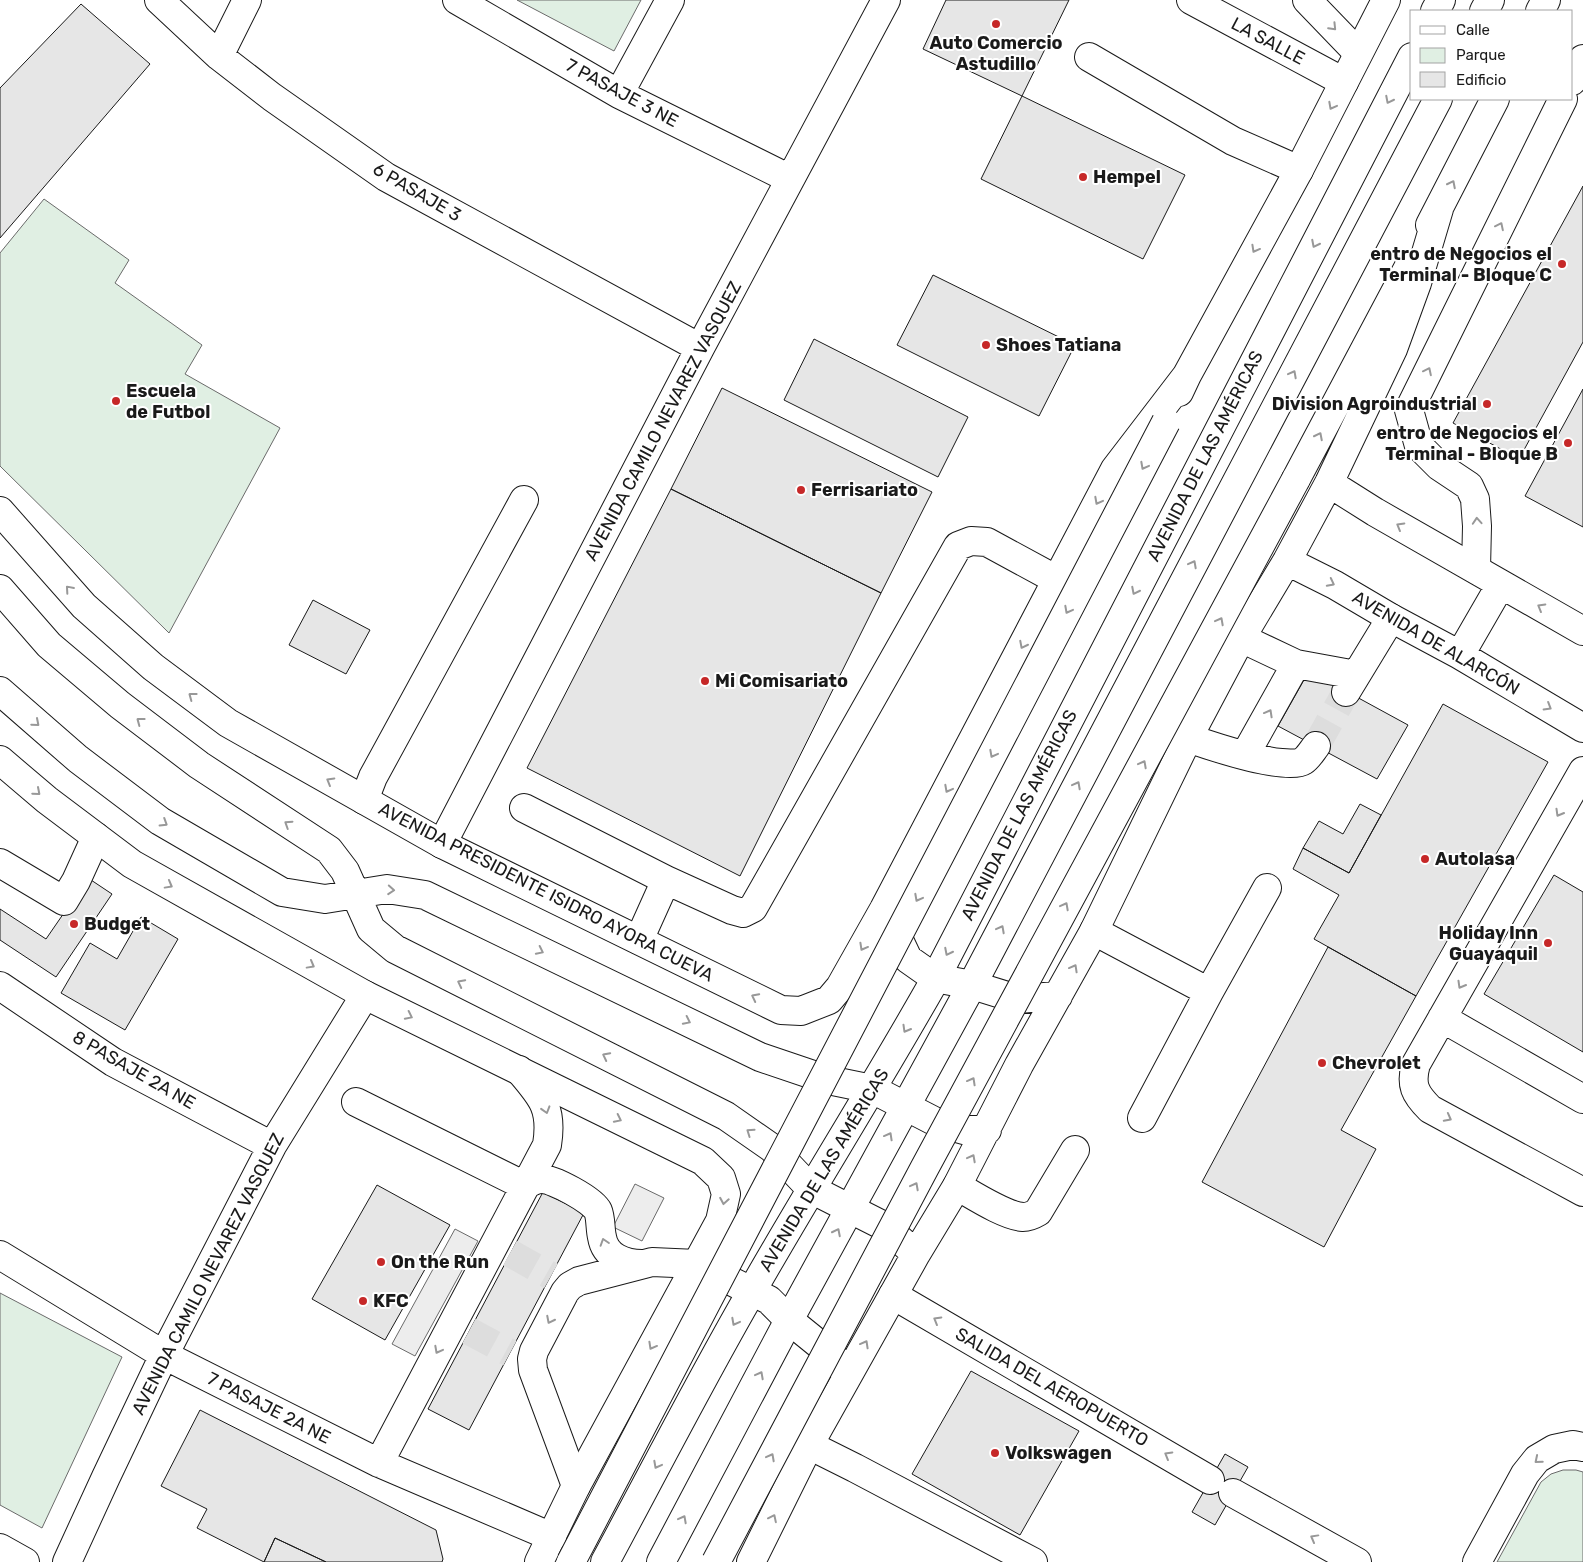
<svg xmlns="http://www.w3.org/2000/svg" width="1583" height="1562" viewBox="0 0 1583 1562" font-family="Rubik,sans-serif">
<style>
.green{fill:#e0efe3;stroke:#6a6a6a}
.parking{fill:#ededed;stroke:#6a6a6a}
.building{fill:#e6e6e6;stroke:#1a1a1a}
.lines{fill:none;stroke-linecap:round;stroke-linejoin:round}
.minor-tunnel{stroke:#ddd;stroke-width:28;stroke-dasharray:28 14;stroke-linecap:butt}
.minor-casing{stroke:#1a1a1a;stroke-width:30}
.major-casing{stroke:#1a1a1a;stroke-width:30}
.minor{stroke:#fff;stroke-width:28}
.major{stroke:#fff;stroke-width:28}
.major-bridge-casing{stroke:#1a1a1a;stroke-width:30;stroke-linecap:butt}
.major-bridge{stroke:#fff;stroke-width:28}
.oneway{stroke:#989898}
.poi-dot{fill:#c62828;stroke:#fff;stroke-width:2}
.labels{text-anchor:middle;stroke-width:4;stroke-linejoin:round;paint-order:stroke}
.street-label{font-size:18px;fill:#1a1a1a;stroke:#fff}
.poi-label{font-size:18px;font-weight:bold;fill:#1a1a1a;stroke:#fff;text-anchor:start}
</style>
<rect width="100%" height="100%" fill="#fff"/>
<path class="green" d="M517 0H641L614 51Z
M44 199 129 260 115 283 202 345 185 374 280 428 169 633 0 466V253Z
M0 1293 122 1357 42 1528 0 1505Z
M1563 1470H1576L1583 1472V1562H1497L1541 1482 1551 1474Z"/>
<path class="parking" d="M635 1184 664 1198 642 1241 613 1227Z
M455 1229 478 1241 415 1356 392 1344Z"/>
<path class="building" d="M946 0H1069L1022 96 923 49Z
M81 4 150 64 0 238V88Z
M1022 96 1185 175 1143 259 981 179Z
M1583 186V342L1519 459 1453 423Z
M933 275 1075 345 1039 416 897 345Z
M814 339 968 417 938 477 784 400Z
M722 388 932 492 881 593 671 489Z
M1583 389V527L1525 496Z
M671 489 881 593 740 876 527 768Z
M313 600 370 630 346 674 289 645Z
M1309 671 1408 725 1377 779 1278 726Z
M1443 704 1548 762 1416 996 1314 939 1339 895 1293 869 1303 848 1349 873Z
M1360 804 1381 815 1349 873 1303 848 1319 821 1343 834Z
M1554 875 1583 892V1052L1484 994Z
M88 878 112 894 56 977 0 940V909L46 939Z
M141 917 178 939 125 1030 61 993 90 943 117 959Z
M1328 947 1416 996 1341 1130 1376 1149 1324 1247 1202 1182Z
M377 1185 450 1225 385 1340 312 1299Z
M543 1192 584 1213 469 1430 428 1409Z
M971 1371 1079 1431 1020 1535 912 1474Z
M200 1410 436 1530 443 1559 442 1562H326L275 1538 264 1562 197 1528 207 1509 161 1486Z
M1225 1454 1248 1467 1215 1525 1192 1512Z
M275 1538 326 1562H264Z"/>
<g class="lines">
<path class="minor-tunnel" d="M1316 746 1346 692
M510 1253 551 1276
M469 1331 510 1353"/>
<g class="minor-casing">
<path id="minor" d="M159 0 219 56 272 97 386 177 700 348
M457 0 619 94 790 179
M1191 0 1344 82
M1307 0 1358 53
M1435 11 1441 0
M1484 11 1490 0
M219 56 247 0
M1089 57 1233 141 1299 170
M1572 81 1583 59
M619 94 670 0
M1476 569 1477 526 1475 499 1469 486 1439 466 1419 446 1409 410 1563 99
M1241 638 1296 664 1245 755
M1296 664 1356 675
M1346 692 1391 618
M1188 738C1208 745 1287 772 1303 761 1308 758 1312 751 1316 746
M1583 771 1416 1064C1410 1085 1415 1094 1430 1109L1583 1192
M364 800 373 777 524 500
M524 808 666 880
M442 844 700 348 886 0
M0 863 64 901 76 881 96 837
M1094 931 1209 992
M639 940 666 880 732 910 743 913 753 908 958 546 971 541 987 542 1057 580
M0 986 113 1062 272 1146
M1442 1018 1583 1099
M356 1102 525 1186C530 1182 535 1179 542 1179 553 1179 593 1200 598 1211 601 1218 600 1229 602 1237 605 1257 625 1264 642 1264
M1142 1118 1209 992 1267 888
M957 1186C973 1195 1005 1216 1023 1217 1029 1217 1033 1215 1038 1212L1075 1150
M0 1255 164 1355 379 1463 552 1537
M893 1295 1210 1480
M809 1445 855 1468 1033 1562
M379 1463 547 1145C553 1108 542 1097 519 1070
M576 1486 533 1370 532 1359 534 1351 565 1292 570 1286 579 1281 652 1262 697 1264
M1233 1493 1357 1562
M0 1548 25 1562
M67 1562 106 1477 164 1355 272 1146 365 995
M605 1562C653 1473 699 1383 749 1296 808 1192 872 1091 931 987L1412 57
M661 1562 789 1320 972 985 1438 99
M1477 1562 1525 1474 1537 1459 1554 1449 1573 1445 1583 1447"/>
</g>
<g class="major-casing">
<path id="major" d="M1540 11 1546 0
M1430 225 1495 99
M1179 392 1187 375 1299 170 1386 0
M1296 479 1408 268
M1329 483 1375 512 1583 631
M0 511 84 606 153 667 228 723 442 844 781 1010 801 1011 829 1000 840 987 884 909 1115 469 1187 375
M1287 561 1335 585 1391 618 1460 655 1583 728
M0 589 49 645 120 705 199 765 329 850 345 871 371 929 395 949 726 1116 772 1148 811 1189 886 1227 909 1248
M1460 655 1501 584
M0 691 78 759 160 821 282 892 325 899 387 889 425 895 760 1057 828 1080 872 1089 936 1122 964 1130H987
M0 760 47 800 132 864 365 995 703 1161 721 1178 726 1194 720 1221 576 1486 539 1562
M889 919 908 959 935 978 972 985 1017 999 1058 996
M699 1265 769 1300 789 1320 826 1350 838 1362 842 1369
M751 1562 809 1445 916 1254 957 1186 1019 1065 1094 931 1188 738 1241 638 1287 561 1329 483 1393 349 1417 283 1439 209"/>
</g>
<use href="#minor" class="minor"/>
<use href="#major" class="major"/>
<g class="major-bridge-casing">
<path id="major-bridge" d="M571 1562 1166 422
M716 1562 924 1169 1296 479"/>
</g>
<use href="#major-bridge" class="major-bridge"/>
</g>
<defs><path id="oneway-chevron" d="M-2-3.5L2.5 0L-2 3.5" fill="none" stroke-width="1.6" stroke-linecap="round" stroke-linejoin="round" transform="scale(1.25)"/></defs>
<g class="oneway">
<use href="#oneway-chevron" transform="translate(1333 27) rotate(46)"/>
<use href="#oneway-chevron" transform="translate(1389 100) rotate(117)"/>
<use href="#oneway-chevron" transform="translate(1332 106) rotate(118)"/>
<use href="#oneway-chevron" transform="translate(1452 184) rotate(-63)"/>
<use href="#oneway-chevron" transform="translate(1500 226) rotate(-64)"/>
<use href="#oneway-chevron" transform="translate(1315 244) rotate(117)"/>
<use href="#oneway-chevron" transform="translate(1255 249) rotate(119)"/>
<use href="#oneway-chevron" transform="translate(1428 371) rotate(-64)"/>
<use href="#oneway-chevron" transform="translate(1293 374) rotate(-62)"/>
<use href="#oneway-chevron" transform="translate(1319 436) rotate(-63)"/>
<use href="#oneway-chevron" transform="translate(1144 466) rotate(118)"/>
<use href="#oneway-chevron" transform="translate(1098 501) rotate(118)"/>
<use href="#oneway-chevron" transform="translate(1477 521) rotate(-94)"/>
<use href="#oneway-chevron" transform="translate(1400 526) rotate(-150)"/>
<use href="#oneway-chevron" transform="translate(1193 564) rotate(-62)"/>
<use href="#oneway-chevron" transform="translate(1331 583) rotate(27)"/>
<use href="#oneway-chevron" transform="translate(69 589) rotate(-131)"/>
<use href="#oneway-chevron" transform="translate(1135 591) rotate(117)"/>
<use href="#oneway-chevron" transform="translate(1541 607) rotate(-150)"/>
<use href="#oneway-chevron" transform="translate(1068 610) rotate(118)"/>
<use href="#oneway-chevron" transform="translate(1220 621) rotate(-62)"/>
<use href="#oneway-chevron" transform="translate(1023 645) rotate(117)"/>
<use href="#oneway-chevron" transform="translate(192 696) rotate(-143)"/>
<use href="#oneway-chevron" transform="translate(1548 707) rotate(31)"/>
<use href="#oneway-chevron" transform="translate(1269 713) rotate(-61)"/>
<use href="#oneway-chevron" transform="translate(140 721) rotate(-143)"/>
<use href="#oneway-chevron" transform="translate(36 723) rotate(41)"/>
<use href="#oneway-chevron" transform="translate(993 754) rotate(118)"/>
<use href="#oneway-chevron" transform="translate(1143 764) rotate(-62)"/>
<use href="#oneway-chevron" transform="translate(330 781) rotate(-150)"/>
<use href="#oneway-chevron" transform="translate(1077 785) rotate(-62)"/>
<use href="#oneway-chevron" transform="translate(948 789) rotate(118)"/>
<use href="#oneway-chevron" transform="translate(37 792) rotate(41)"/>
<use href="#oneway-chevron" transform="translate(1559 813) rotate(120)"/>
<use href="#oneway-chevron" transform="translate(164 823) rotate(32)"/>
<use href="#oneway-chevron" transform="translate(288 824) rotate(-147)"/>
<use href="#oneway-chevron" transform="translate(169 885) rotate(29)"/>
<use href="#oneway-chevron" transform="translate(391 890) rotate(4)"/>
<use href="#oneway-chevron" transform="translate(918 898) rotate(118)"/>
<use href="#oneway-chevron" transform="translate(1065 906) rotate(-62)"/>
<use href="#oneway-chevron" transform="translate(1001 929) rotate(-62)"/>
<use href="#oneway-chevron" transform="translate(863 947) rotate(119)"/>
<use href="#oneway-chevron" transform="translate(540 951) rotate(26)"/>
<use href="#oneway-chevron" transform="translate(948 952) rotate(117)"/>
<use href="#oneway-chevron" transform="translate(311 965) rotate(29)"/>
<use href="#oneway-chevron" transform="translate(1074 968) rotate(-61)"/>
<use href="#oneway-chevron" transform="translate(461 983) rotate(-153)"/>
<use href="#oneway-chevron" transform="translate(1461 985) rotate(120)"/>
<use href="#oneway-chevron" transform="translate(755 997) rotate(-153)"/>
<use href="#oneway-chevron" transform="translate(409 1016) rotate(26)"/>
<use href="#oneway-chevron" transform="translate(687 1021) rotate(26)"/>
<use href="#oneway-chevron" transform="translate(906 1029) rotate(120)"/>
<use href="#oneway-chevron" transform="translate(606 1056) rotate(-153)"/>
<use href="#oneway-chevron" transform="translate(972 1081) rotate(-61)"/>
<use href="#oneway-chevron" transform="translate(546 1110) rotate(73)"/>
<use href="#oneway-chevron" transform="translate(1448 1118) rotate(28)"/>
<use href="#oneway-chevron" transform="translate(618 1119) rotate(26)"/>
<use href="#oneway-chevron" transform="translate(750 1132) rotate(-145)"/>
<use href="#oneway-chevron" transform="translate(889 1136) rotate(-61)"/>
<use href="#oneway-chevron" transform="translate(972 1158) rotate(-62)"/>
<use href="#oneway-chevron" transform="translate(915 1186) rotate(-62)"/>
<use href="#oneway-chevron" transform="translate(724 1201) rotate(100)"/>
<use href="#oneway-chevron" transform="translate(837 1232) rotate(-63)"/>
<use href="#oneway-chevron" transform="translate(604 1242) rotate(-108)"/>
<use href="#oneway-chevron" transform="translate(550 1320) rotate(117)"/>
<use href="#oneway-chevron" transform="translate(937 1320) rotate(-150)"/>
<use href="#oneway-chevron" transform="translate(735 1322) rotate(118)"/>
<use href="#oneway-chevron" transform="translate(865 1344) rotate(-61)"/>
<use href="#oneway-chevron" transform="translate(652 1346) rotate(119)"/>
<use href="#oneway-chevron" transform="translate(438 1350) rotate(118)"/>
<use href="#oneway-chevron" transform="translate(760 1375) rotate(-62)"/>
<use href="#oneway-chevron" transform="translate(1168 1455) rotate(-150)"/>
<use href="#oneway-chevron" transform="translate(771 1457) rotate(-62)"/>
<use href="#oneway-chevron" transform="translate(1538 1460) rotate(140)"/>
<use href="#oneway-chevron" transform="translate(657 1465) rotate(118)"/>
<use href="#oneway-chevron" transform="translate(773 1518) rotate(-64)"/>
<use href="#oneway-chevron" transform="translate(683 1519) rotate(-62)"/>
<use href="#oneway-chevron" transform="translate(1314 1538) rotate(-151)"/>
</g>
<g class="poi-dot">
<circle cx="996" cy="24" r="5"/>
<circle cx="1083" cy="177" r="5"/>
<circle cx="1562" cy="264" r="5"/>
<circle cx="986" cy="345" r="5"/>
<circle cx="116" cy="401" r="5"/>
<circle cx="1487" cy="404" r="5"/>
<circle cx="1568" cy="443" r="5"/>
<circle cx="801" cy="490" r="5"/>
<circle cx="705" cy="681" r="5"/>
<circle cx="1425" cy="859" r="5"/>
<circle cx="74" cy="924" r="5"/>
<circle cx="1548" cy="943" r="5"/>
<circle cx="1322" cy="1063" r="5"/>
<circle cx="381" cy="1262" r="5"/>
<circle cx="363" cy="1301" r="5"/>
<circle cx="995" cy="1453" r="5"/>
</g>
<g class="labels">
<g class="street-label">
<text transform="translate(1268 41) rotate(28)" y="6">LA SALLE</text>
<text transform="translate(622 93) rotate(28)" y="6">7 PASAJE 3 NE</text>
<text transform="translate(417 192) rotate(30)" y="6">6 PASAJE 3</text>
<text transform="translate(663 421) rotate(-62)" y="6">AVENIDA CAMILO NEVAREZ VASQUEZ</text>
<text transform="translate(1205 456) rotate(-63)" y="6">AVENIDA DE LAS AMÉRICAS</text>
<text transform="translate(1436 643) rotate(30)" y="6">AVENIDA DE ALARCÓN</text>
<text transform="translate(1019 815) rotate(-63)" y="6">AVENIDA DE LAS AMÉRICAS</text>
<text transform="translate(546 892) rotate(27)" y="6">AVENIDA PRESIDENTE ISIDRO AYORA CUEVA</text>
<text transform="translate(134 1070) rotate(30)" y="6">8 PASAJE 2A NE</text>
<text transform="translate(824 1170) rotate(-59)" y="6">AVENIDA DE LAS AMÉRICAS</text>
<text transform="translate(208 1274) rotate(-63)" y="6">AVENIDA CAMILO NEVAREZ VASQUEZ</text>
<text transform="translate(1052 1387) rotate(30)" y="6">SALIDA DEL AEROPUERTO</text>
<text transform="translate(269 1408) rotate(27)" y="6">7 PASAJE 2A NE</text>
</g>
<g class="poi-label">
<text x="996" y="49" text-anchor="middle">Auto Comercio<tspan x="996" dy="21">Astudillo</tspan></text>
<text x="1093" y="183">Hempel</text>
<text x="1552" y="260" text-anchor="end">entro de Negocios el<tspan x="1552" dy="21">Terminal - Bloque C</tspan></text>
<text x="996" y="351">Shoes Tatiana</text>
<text x="126" y="397">Escuela<tspan x="126" dy="21">de Futbol</tspan></text>
<text x="1477" y="410" text-anchor="end">Division Agroindustrial</text>
<text x="1558" y="439" text-anchor="end">entro de Negocios el<tspan x="1558" dy="21">Terminal - Bloque B</tspan></text>
<text x="811" y="496">Ferrisariato</text>
<text x="715" y="687">Mi Comisariato</text>
<text x="1435" y="865">Autolasa</text>
<text x="84" y="930">Budget</text>
<text x="1538" y="939" text-anchor="end">Holiday Inn<tspan x="1538" dy="21">Guayaquil</tspan></text>
<text x="1332" y="1069">Chevrolet</text>
<text x="391" y="1268">On the Run</text>
<text x="373" y="1307">KFC</text>
<text x="1005" y="1459">Volkswagen</text>
</g>
</g>
<rect x="1410" y="10" width="162" height="90" fill="#ffffff" stroke="#a3a3a3"/>
<rect x="1420" y="26" width="25" height="8" fill="#ffffff" stroke="#a3a3a3"/>
<text x="1456" y="35" font-size="15" fill="#1a1a1a">Calle</text>
<rect x="1420" y="48" width="25" height="15" fill="#e0efe3" stroke="#a3a3a3"/>
<text x="1456" y="60" font-size="15" fill="#1a1a1a">Parque</text>
<rect x="1420" y="72" width="25" height="15" fill="#e6e6e6" stroke="#a3a3a3"/>
<text x="1456" y="85" font-size="15" fill="#1a1a1a">Edificio</text>
</svg>
